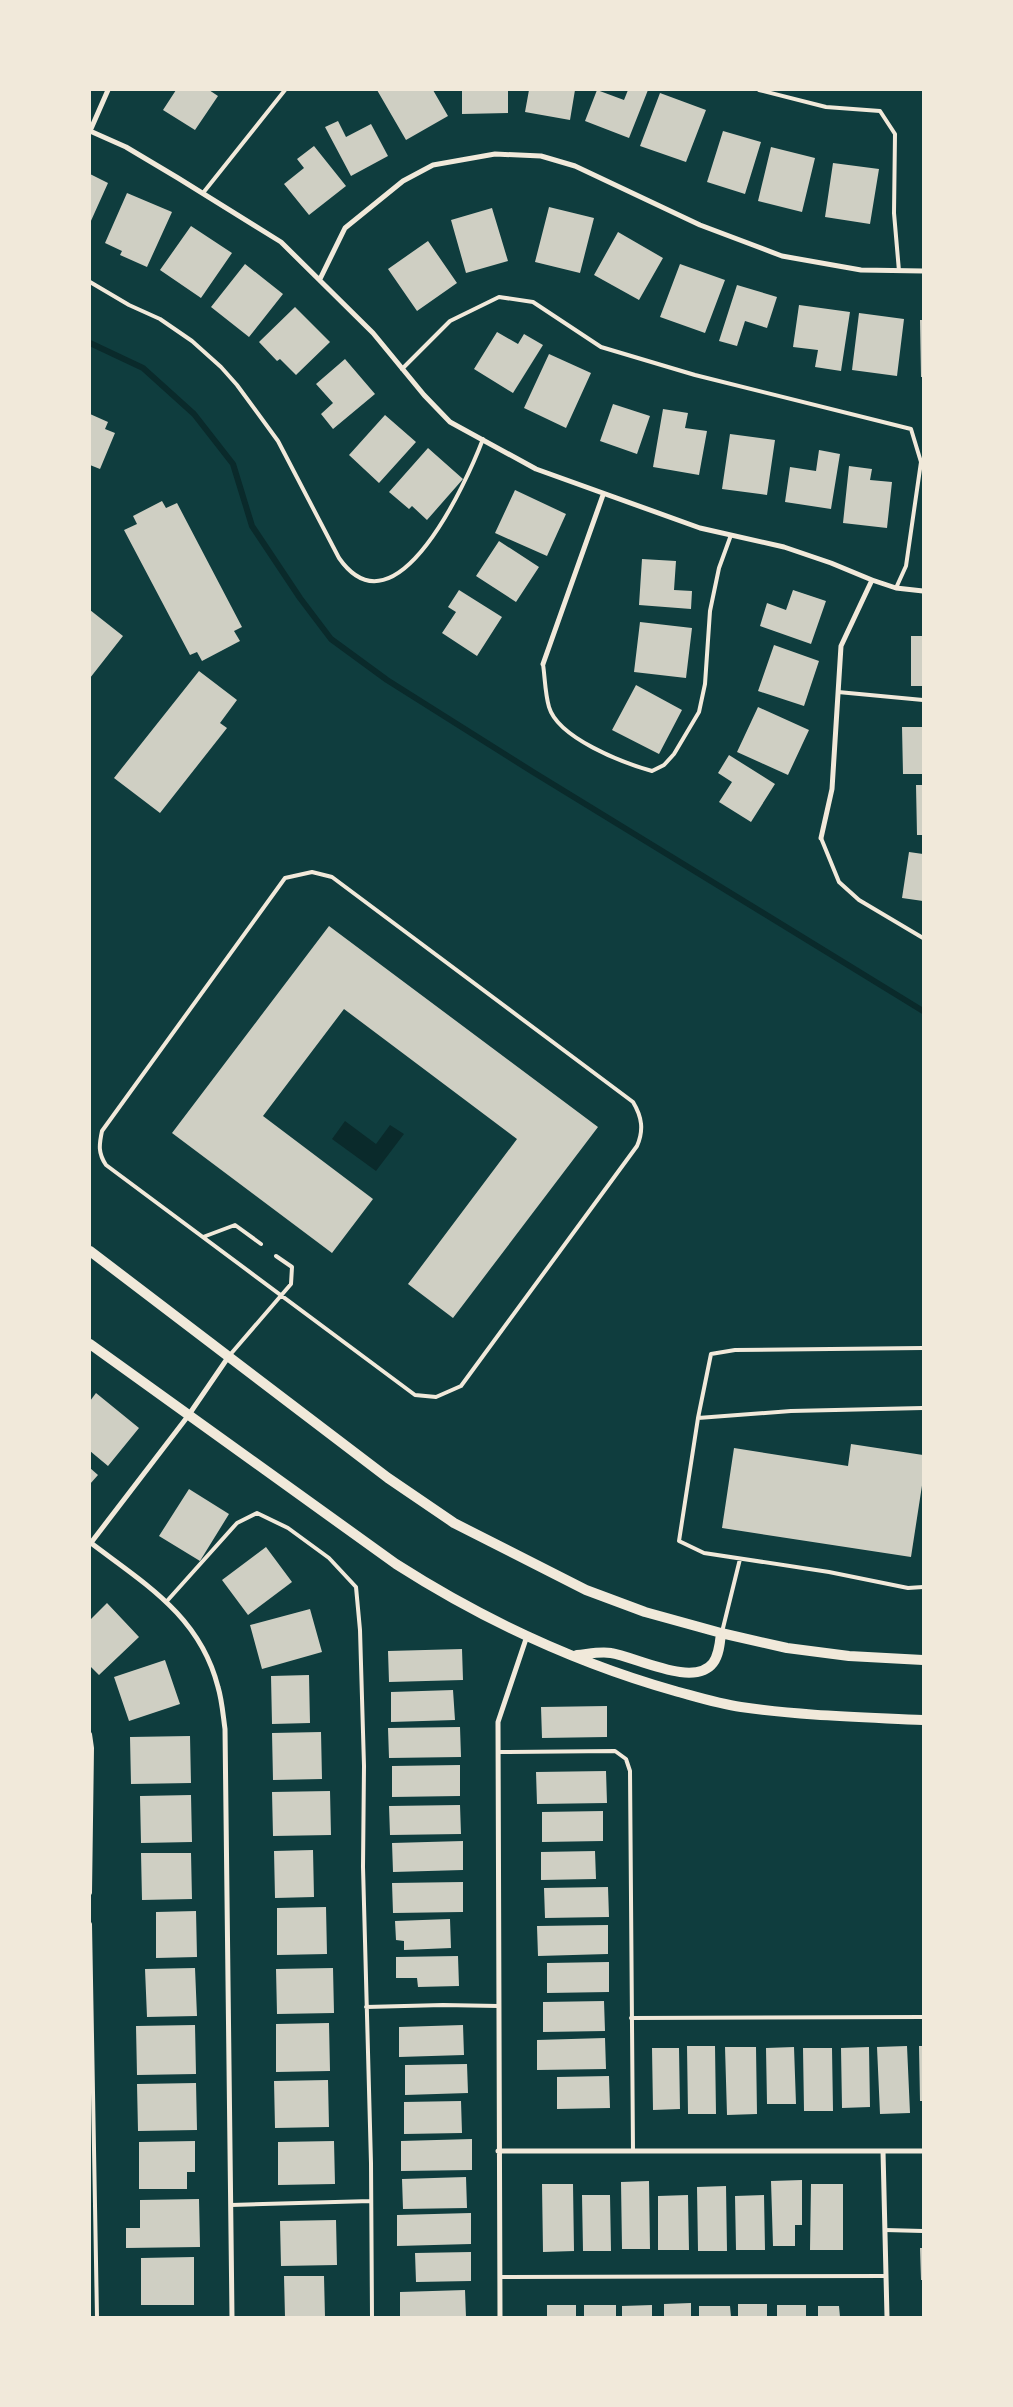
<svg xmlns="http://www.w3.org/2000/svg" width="1013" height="2407" viewBox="0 0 1013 2407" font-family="Inter,sans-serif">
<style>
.water{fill:#0a2a2b}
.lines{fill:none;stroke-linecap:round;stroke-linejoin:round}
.stream{stroke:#0a2a2b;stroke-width:6}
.building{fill:#cfcfc3}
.service{stroke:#f1e9da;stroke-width:4}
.minor{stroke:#f1e9da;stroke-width:5}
.secondary{stroke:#f1e9da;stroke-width:10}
</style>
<rect width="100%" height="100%" fill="#0f3d3e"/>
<path class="water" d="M345 1121 376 1144 390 1125 404 1134 376 1171 332 1139Z"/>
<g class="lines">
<path class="stream" d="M90 343 143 368 194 414 233 464 252 526 300 598 331 639 387 680 533 772 923 1011"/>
</g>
<path class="building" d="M176 90H209L218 96 195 130 163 110Z
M377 90H433L448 116 406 140Z
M462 90H508V113L462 114Z
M529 90H575L570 120 525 112Z
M597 90 624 100 628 90H648L629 138 585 121Z
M660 93 706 110 686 162 640 146Z
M338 121 346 137 371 124 388 156 351 176 325 127Z
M723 131 761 142 745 194 707 182Z
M314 146 346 186 309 215 284 184 304 168 297 159Z
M771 147 815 158 802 212 758 201Z
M833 163 879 169 870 224 825 217Z
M90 174 108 183 90 223Z
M127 193 172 212 147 267 120 255 122 251 105 243Z
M549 207 594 218 580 273 535 262Z
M492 208 508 261 466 273 451 220Z
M191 226 232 253 201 298 160 270Z
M618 232 663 258 639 300 594 275Z
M428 241 457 283 417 311 388 269Z
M245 264 283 294 249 337 211 307Z
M680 264 725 280 705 333 660 317Z
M737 285 777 297 767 328 745 321 737 346 719 341Z
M799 305 850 312 841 371 815 367 818 350 793 347Z
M295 307 330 342 296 375 280 359 277 361 259 342Z
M859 313 904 319 897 376 852 370Z
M920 320H923V377H921Z
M497 332 518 344 524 334 543 345 513 393 474 369Z
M549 354 591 373 566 428 524 408Z
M345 359 375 394 333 429 321 414 333 403 316 384Z
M613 404 650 416 637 454 600 441Z
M663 409 688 413 685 428 707 431 699 475 653 467Z
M90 414 108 422 105 429 115 433 100 469 90 465Z
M385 415 416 442 379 483 349 455Z
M730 434 775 440 767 495 722 489Z
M428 448 463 479 427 520 412 506 409 509 389 492Z
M819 450 840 454 831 509 785 502 790 467 816 471Z
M849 466 872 469 870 480 892 482 887 528 843 523Z
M515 490 566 514 547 556 495 533Z
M162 501 166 508 177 503 242 627 234 631 240 641 202 661 197 652 190 655 124 530 137 524 133 516Z
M499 541 539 567 516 602 476 576Z
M642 559 676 561 674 590 692 591 691 609 639 605Z
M459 590 502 617 477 656 442 633 456 612 448 607Z
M793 590 826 601 811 644 760 626 767 603 786 610Z
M90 610 123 636 90 678Z
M640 622 692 628 686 678 634 672Z
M911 636H923V686H911Z
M774 645 819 661 804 706 758 691Z
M199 671 237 700 220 723 227 728 160 813 114 778Z
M636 685 682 710 659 754 612 730Z
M758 707 809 730 788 775 737 752Z
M902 727H923V774H903Z
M729 755 775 784 751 822 719 802 732 782 718 773Z
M916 785H923V835H917Z
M909 852 923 854V901L902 898Z
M329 926 598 1127 453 1318 408 1284 517 1139 344 1009 263 1116 373 1199 332 1253 172 1133Z
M96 1393 139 1428 108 1466 90 1451V1401Z
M851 1444 923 1455V1479L911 1557 722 1528 734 1448 848 1466Z
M90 1468 98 1475 90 1484Z
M189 1489 229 1514 200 1561 159 1536Z
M266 1547 292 1582 248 1615 222 1580Z
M107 1603 139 1637 99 1675 90 1666V1620Z
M310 1609 322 1652 262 1669 250 1625Z
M462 1649 463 1680 389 1682 388 1651Z
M165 1660 180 1704 129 1721 114 1677Z
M309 1675 310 1723 272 1724 271 1676Z
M453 1690 455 1720 391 1722V1692Z
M607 1706V1737L542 1738 541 1707Z
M460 1727 461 1757 389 1758 388 1728Z
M321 1732 322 1779 273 1780 272 1733Z
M190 1736 191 1783 131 1784 130 1737Z
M460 1765V1796L392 1797V1766Z
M606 1771 607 1803 537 1804 536 1772Z
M330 1791 331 1835 273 1836 272 1792Z
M191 1795 192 1842 141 1843 140 1796Z
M460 1805 461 1834 390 1835 389 1806Z
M603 1811V1841L542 1842V1812Z
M463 1841V1870L393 1872 392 1843Z
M313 1850 314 1897 275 1898 274 1851Z
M595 1851 596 1879 541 1880V1852Z
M141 1853H191L192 1899 142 1900Z
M463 1882V1912L393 1913 392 1883Z
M608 1887 609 1917 545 1918 544 1888Z
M326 1907 327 1954 277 1955V1908Z
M196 1911 197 1957 156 1958V1912Z
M450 1919 451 1948 404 1950V1941L396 1940 395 1921Z
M608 1925V1954L538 1956 537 1926Z
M458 1956 459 1986 418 1987 417 1978H396V1957Z
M609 1962V1992L547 1993V1963Z
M195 1968 197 2016 147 2017 145 1969Z
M333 1968 334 2013 277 2014 276 1969Z
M604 2001 605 2031 543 2032V2002Z
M329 2023 330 2071 276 2072V2024Z
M195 2025 196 2074 137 2075 136 2026Z
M463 2025 464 2055 399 2057V2027Z
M605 2038 606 2069 537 2070V2040Z
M687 2046H715L716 2114H688Z
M907 2046 910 2113 880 2114 877 2047Z
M919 2046H923V2101H920Z
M725 2047H756L757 2114 727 2115Z
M794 2047 796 2104H767L766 2048Z
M869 2047 870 2107 842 2108 841 2048Z
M652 2048H679L680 2109 653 2110Z
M803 2048H832L833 2111H804Z
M467 2064 468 2093 405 2095V2065Z
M609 2076 610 2108 557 2109V2077Z
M328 2080 329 2127 275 2128 274 2081Z
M196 2083 197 2130 138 2131 137 2084Z
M461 2101 462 2133 404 2134V2102Z
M472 2139V2170L401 2171V2141Z
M195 2141V2172H187V2189H139V2142Z
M334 2141 335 2184 278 2185V2142Z
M466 2177 467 2208 403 2209 402 2179Z
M802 2180V2225H795V2246H773L771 2181Z
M649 2181 650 2249H622L621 2182Z
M542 2184H573L574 2251 543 2252Z
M811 2184H843V2250H810Z
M726 2186 727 2251H698L697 2187Z
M582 2195H610L611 2251H583Z
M688 2195 689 2250H658V2196Z
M764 2195 765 2250H736L735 2196Z
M199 2199 200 2247 126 2248V2228H140V2200Z
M471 2213V2244L397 2246V2215Z
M336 2220 337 2265 281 2266 280 2221Z
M920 2248H923V2280H921Z
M471 2252V2281L416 2282 415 2253Z
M194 2257V2305H141V2258Z
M284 2276H324L325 2317H285Z
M465 2290 466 2317H400V2292Z
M691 2303V2317H664V2304Z
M738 2304H767V2317H738Z
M547 2305H576V2317H547Z
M584 2305H616V2317H584Z
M652 2305V2317H622V2306Z
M777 2305H806V2317H777Z
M699 2306H730L731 2317H699Z
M818 2306H839L840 2317H818Z"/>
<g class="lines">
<path class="service" d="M759 90 826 107 880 111 895 134 894 213 899 271
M203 193 285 90
M90 282 129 305 160 319 192 341 221 367 237 385 278 441 339 558C396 640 467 481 483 439
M402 369 450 321 499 297 533 302 601 347 695 375 911 429 921 462 906 566 896 588
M543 664C545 678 545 693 549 707 558 738 623 763 652 771L664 765 674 754 699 712 705 684 710 611 719 568 731 535
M838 692 923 700
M821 838 839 882 859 900 923 938
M312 872 332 877 633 1102C642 1117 644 1130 637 1146L461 1386 436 1397 415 1395 106 1165C98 1153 99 1145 102 1131L285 878Z
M203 1237 235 1225 261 1244
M229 1356 291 1284 292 1267 276 1256
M923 1408 791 1411 698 1418 679 1541 704 1553 829 1572 908 1588 923 1587
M698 1418 711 1354 735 1350 923 1348
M167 1601 237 1523 257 1513 288 1528 329 1558 356 1587 360 1630 364 1766 363 1867 371 2163 372 2317
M722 1632 740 1559
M90 1734 92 1748 90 1893
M498 1752 615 1751 626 1759 630 1771 633 2150
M90 1924 97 2317
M366 2007 443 2005 498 2006
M631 2018 923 2017
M231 2205 371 2201
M885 2230 923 2231
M500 2277 886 2276"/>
<path class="minor" d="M90 131 126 147 178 178 281 242 373 333 424 395 450 422 536 469 700 528 784 547 831 563 872 580 896 588 923 591
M90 131 108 90
M320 279 345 228 403 181 433 165 495 154 541 156 575 166 700 225 782 256 861 270 923 271
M543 664 603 495
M821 838 832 789 841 646 872 580
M91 1543C145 1584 200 1616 218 1687 222 1700 223 1715 225 1729L232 2317
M90 1544 188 1416 229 1356
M498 2151H923
M883 2151 887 2317
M500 2317 498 1722 527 1636"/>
<path class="secondary" d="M90 1251 388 1478 454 1523 586 1590 645 1612 721 1633 787 1648 849 1656 923 1660
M90 1344 396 1564C482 1619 576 1663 675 1691 697 1697 719 1704 741 1707 802 1716 862 1717 923 1720
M577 1655C588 1654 601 1651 611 1653 636 1657 694 1688 713 1663 719 1655 720 1643 721 1633"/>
</g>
<rect width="1013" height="2407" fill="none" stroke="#f1e9da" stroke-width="182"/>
</svg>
